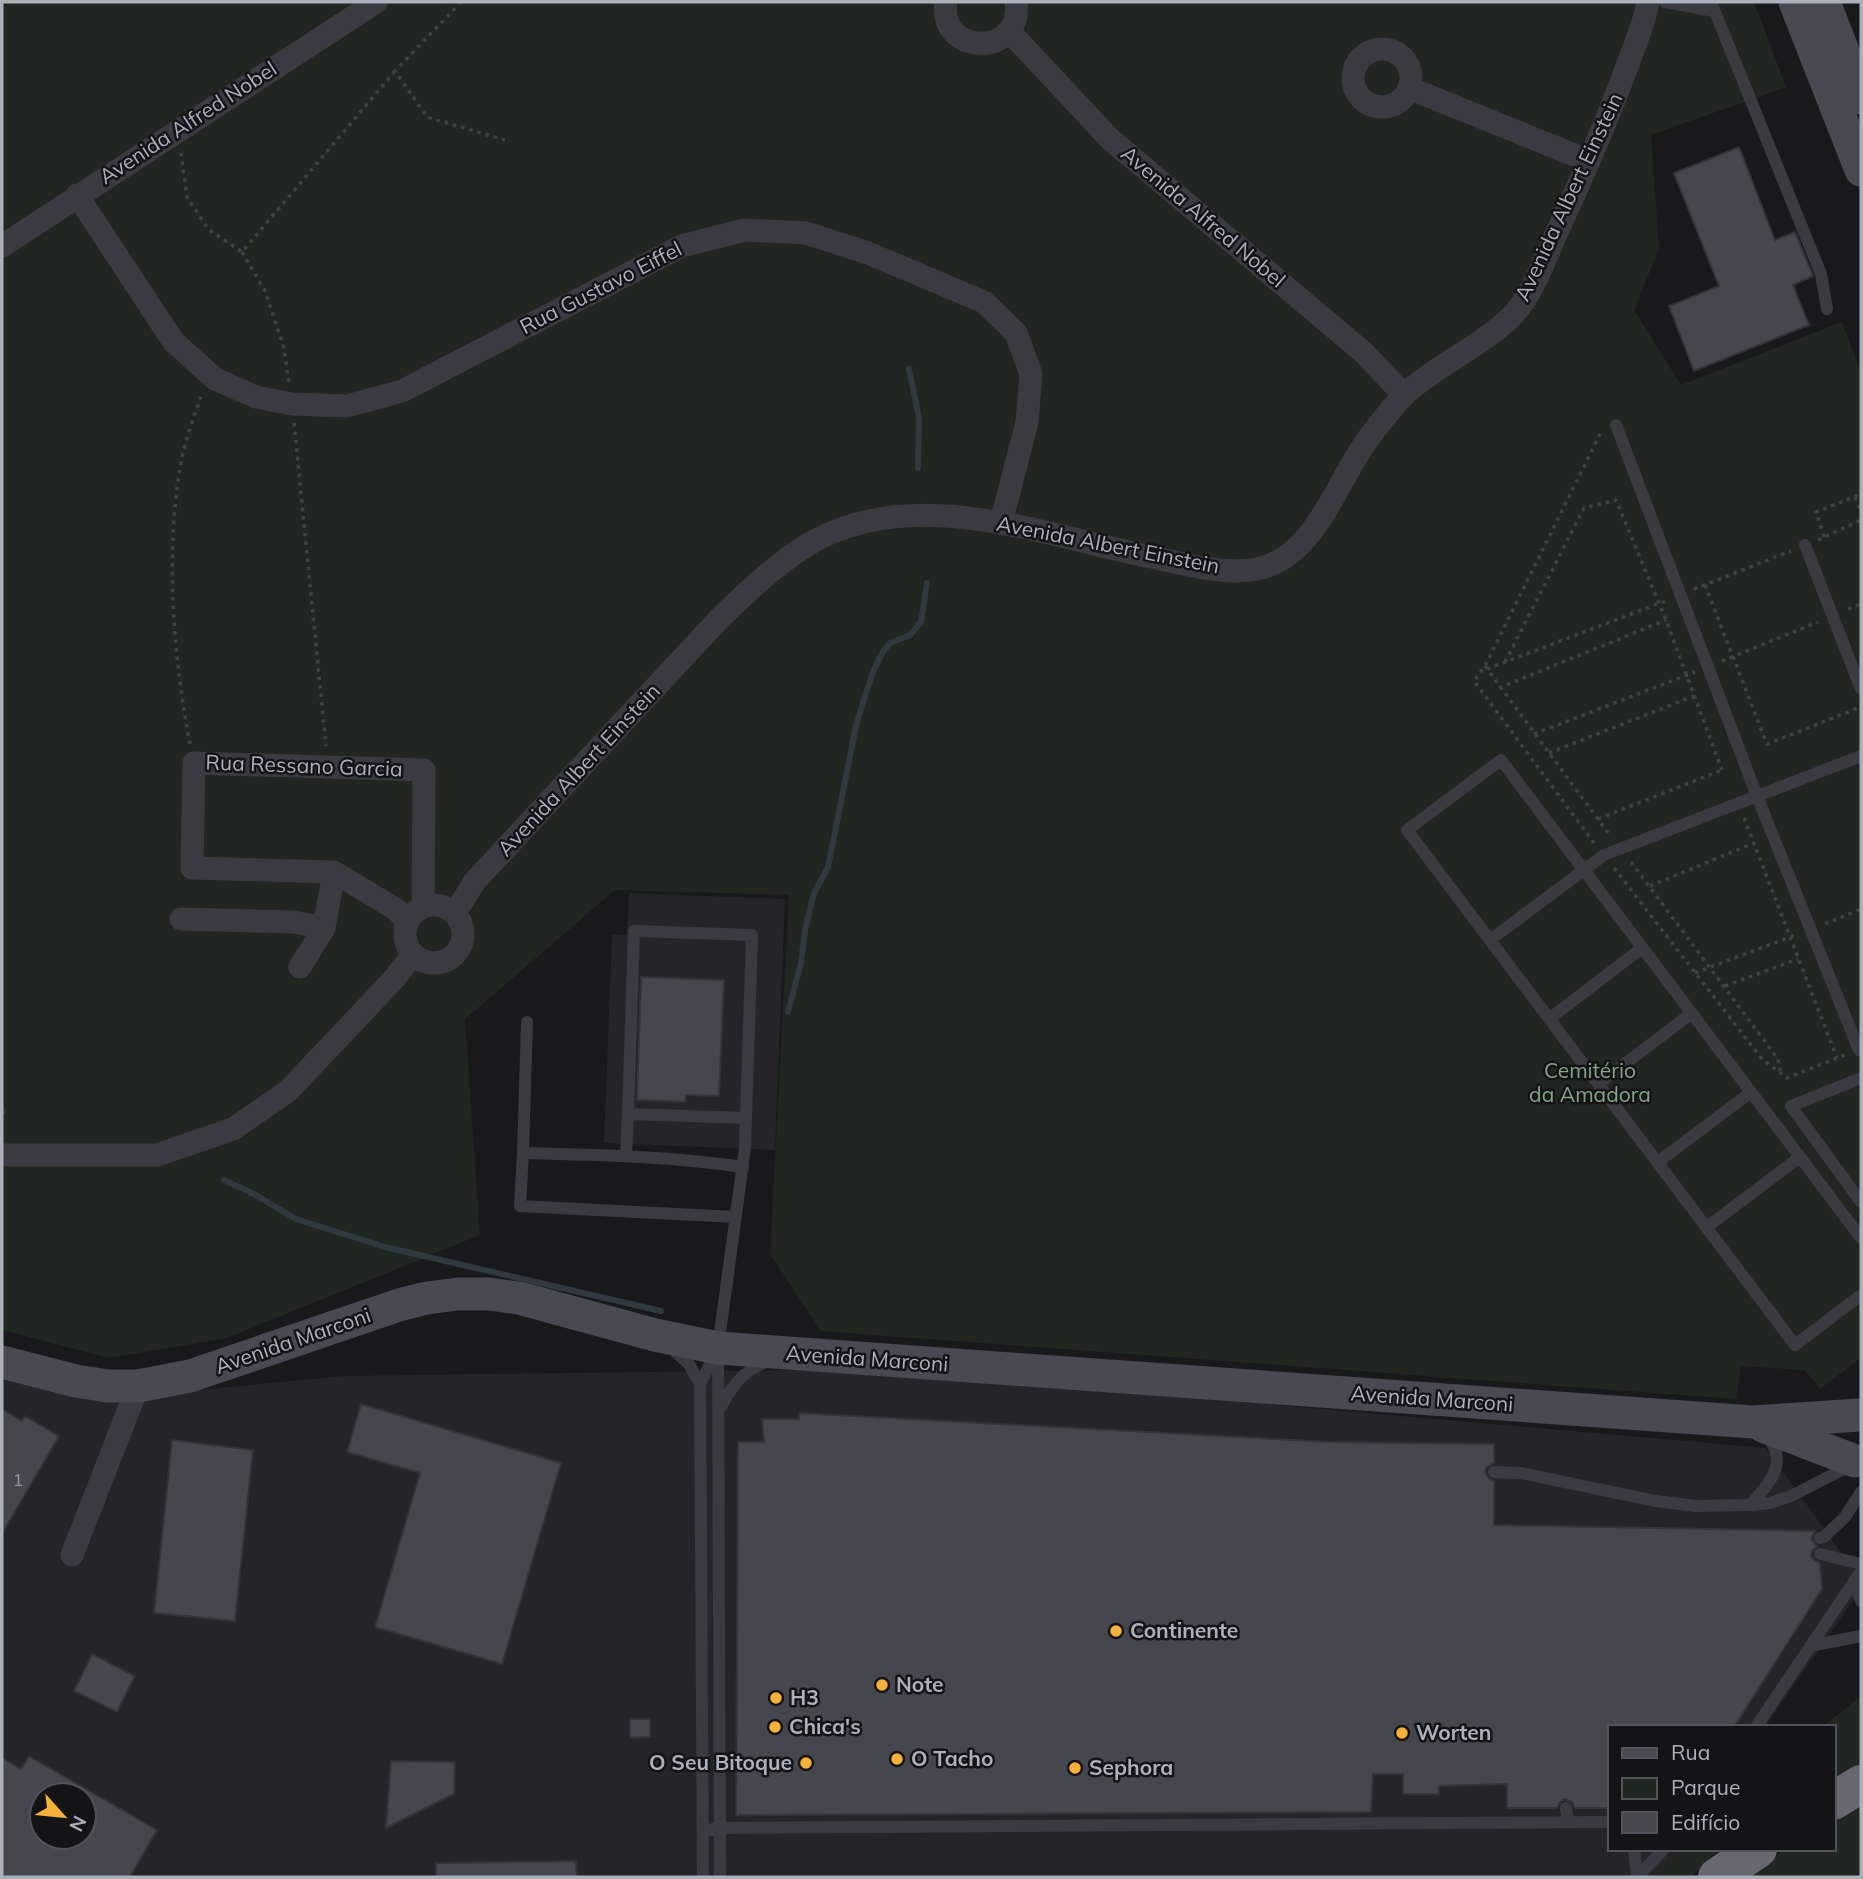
<svg xmlns="http://www.w3.org/2000/svg" width="1863" height="1879" viewBox="0 0 1863 1879" font-family="Mulish,sans-serif">
<style>
.built{fill:#252529;fill-rule:evenodd}
.green{fill:#1f2720}
.lines{fill:none;stroke-linecap:round;stroke-linejoin:round}
.stream{stroke:#2f3940;stroke-width:6}
.building{fill:#45474c;stroke:#333338;stroke-width:2;fill-rule:evenodd}
.path{stroke:#404248;stroke-width:3.5;stroke-dasharray:3.5 5;stroke-linecap:butt}
.lane{stroke:#3a3b41;stroke-width:12}
.street{stroke:#3a3b41;stroke-width:23}
.secondary{stroke:#484a51;stroke-width:33}
.highway{stroke:#666972;stroke-width:38}
.poi-dot{fill:#f5b238;stroke:#141417;stroke-width:2.5}
.labels{text-anchor:middle;stroke-width:5;stroke-linejoin:round;paint-order:stroke}
.number-label{font-size:18px;fill:#92969f}
.street-label{font-size:21px;fill:#abb1bb;stroke:#141417}
.park-label{font-size:21px;fill:#82a684;stroke:#141417}
.poi-label{font-size:21px;font-weight:bold;fill:#abb1bb;stroke:#141417;text-anchor:start}
</style>
<rect width="100%" height="100%" fill="#19191c"/>
<path class="built" d="M629 893 785 899 775 1150 604 1143 612 935H627Z
M805 1370 1115 1391 1766 1448 1861 1580V1589L1765 1727H1609V1849H1679L1660 1877H2V1375L92 1400 344 1376ZM42 1795H84V1837H42Z"/>
<path class="green" d="M2 2H1754L1786 87 1651 135 1659 249 1634 310 1681 385 1842 322 1861 373V1358L1820 1389 1805 1370 1741 1366 1736 1399 821 1331 770 1254 789 895 615 890 465 1019 480 1235 227 1338 109 1358 2 1330Z
M1861 1696V1771L1833 1787V1727H1822Z
M1861 1805V1877H1738L1786 1849H1833V1821Z
M1679 1849H1723L1712 1856 1691 1877H1652Z"/>
<g class="lines">
<path class="stream" d="M909 369 919 418 918 468
M788 1012 801 963 805 930 814 893 828 867 856 726 865 696 874 669 884 650 890 643 910 635 921 622 927 583
M2 1111H3
M224 1180 254 1194 296 1219 385 1247 661 1311"/>
</g>
<path class="building" d="M1739 147 1775 240 1795 232 1813 276 1793 285 1809 325 1694 371 1669 306 1719 286 1674 173Z
M641 977 724 980 719 1096 686 1095 685 1102 637 1100Z
M361 1404 561 1463 502 1664 375 1627 420 1473 347 1452Z
M2 1409 22 1421 25 1416 59 1436 2 1534Z
M799 1413 1330 1442 1494 1444V1463L1487 1467 1485 1472 1489 1479 1494 1481V1525L1815 1531 1811 1539 1817 1546 1812 1551 1811 1556 1815 1561 1820 1563 1822 1589 1734 1727H1609V1808H1575L1572 1802 1565 1799 1560 1802 1557 1808H1507V1784L1439 1786V1794H1403V1774H1373L1371 1812 736 1815 738 1442H764L762 1419H799Z
M172 1440 253 1450 235 1621 154 1613Z
M92 1654 135 1676 117 1712 74 1691Z
M630 1719H650V1737L630 1738Z
M29 1756 157 1830 130 1877H2V1758L21 1769ZM42 1795H84V1837H42Z
M391 1761 455 1762 454 1794 386 1828Z
M576 1861 577 1877H436V1863Z"/>
<g class="lines">
<path class="path" d="M461 2 395 71 427 117 505 140
M181 153 187 197 208 229 242 252 395 71
M242 252 265 291 284 348 289 384
M294 423 326 746
M1855 497 1861 511
M1824 537 1816 512 1861 494
M1818 540 1861 520
M1705 585 1767 744 1861 707
M1694 589 1791 551
M1848 609 1861 604
M1722 661 1818 622
M1505 662 1584 508 1616 500 1666 620 1722 770
M1485 666 1611 837
M1487 669 1668 600
M1499 688 1666 620
M1534 734 1695 672
M190 744C173 655 165 552 181 462 185 440 194 417 201 396
M1549 753 1694 696
M1744 818 1837 1058
M1598 819 1722 770
M1594 843 1474 681 1485 666 1601 432
M1631 862 1778 1059 1780 1071
M1614 868 1762 1059 1787 1078 1845 1055
M1650 886 1754 843
M1825 924 1861 909
M1695 973 1798 934
M1725 986 1798 959"/>
<path class="lane" d="M1665 2 1714 11
M1711 2 1821 274 1827 309
M1616 425 1757 796 1859 1050
M1805 545 1861 689
M1490 940 1604 855 1861 756
M1549 1019 1642 948
M1861 1078 1791 1106 1861 1202
M1598 1084 1692 1013
M523 1153 527 1022
M626 1156 628 1114
M1658 1162 1751 1092
M735 1217 520 1206 523 1153C596 1155 670 1156 743 1167
M1707 1227 1800 1157
M1861 1238 1501 760 1407 830 1795 1345 1861 1295
M670 1347 689 1364 700 1384
M721 1407C732 1386 743 1371 766 1362
M1494 1472 1521 1473 1656 1501 1696 1506 1750 1505 1770 1503 1791 1496 1850 1466
M1750 1505C1770 1483 1790 1462 1766 1435
M1820 1538 1824 1537 1845 1517 1861 1492
M1820 1554 1861 1564
M1856 1579 1857 1590 1861 1601
M1810 1646 1861 1636
M1756 1727 1861 1571
M1566 1808 1568 1822
M703 1831 720 1828 1609 1822
M1634 1849 1637 1877
M703 1877 700 1384 717 1350
M720 1877 718 1348 745 1148 752 935 634 931 628 1114 746 1118
M1637 1877 1664 1849"/>
<path class="street" d="M946 2C937 56 1024 58 1016 2
M1009 31 1110 139 1363 352 1404 395
M1353 78a29 29 0 1 1 58 0a29 29 0 1 1-58 0Z
M1409 88 1589 161
M77 195 173 341 215 379 256 397 292 404 347 406 402 391 682 246 745 230 806 233 868 253 984 302 1016 333 1031 374 1027 422 1001 523
M2 246 376 2
M405 934a29 29 0 1 1 58 0a29 29 0 1 1-58 0Z
M455 913 475 881 720 618C746 593 773 567 804 547 907 483 1033 532 1142 555 1178 562 1220 576 1257 569 1317 557 1337 478 1371 435 1381 422 1392 407 1404 395 1436 365 1481 347 1513 315 1534 292 1545 258 1558 230 1582 177 1606 124 1626 69 1634 47 1644 25 1648 2
M181 919 294 922 324 928
M407 922 397 910 334 872 192 868 194 763 424 770 423 907
M300 967 324 928 334 872
M2 1155H157L233 1129 288 1091 395 978 413 954
M72 1555 138 1386"/>
<path class="secondary" d="M1795 2 1861 170
M1824 2 1861 98
M2 1362 76 1381 108 1386H138L190 1376 399 1305 427 1298 458 1294H489L519 1298 655 1335 718 1348 1753 1422 1859 1415
M1763 1426 1855 1461"/>
<path class="highway" d="M1833 1801 1861 1784
M1717 1877 1758 1849"/>
</g>
<g class="poi-dot">
<circle cx="1116" cy="1631" r="7"/>
<circle cx="882" cy="1685" r="7"/>
<circle cx="776" cy="1698" r="7"/>
<circle cx="775" cy="1727" r="7"/>
<circle cx="1402" cy="1733" r="7"/>
<circle cx="897" cy="1759" r="7"/>
<circle cx="806" cy="1763" r="7"/>
<circle cx="1075" cy="1768" r="7"/>
</g>
<g class="labels">
<g class="number-label">
<text x="18" y="1486">1</text>
</g>
<g class="street-label">
<text transform="translate(188 123) rotate(-33)" y="7">Avenida Alfred Nobel</text>
<text transform="translate(1569 197) rotate(-65)" y="7">Avenida Albert Einstein</text>
<text transform="translate(1203 217) rotate(40)" y="7">Avenida Alfred Nobel</text>
<text transform="translate(601 288) rotate(-27)" y="7">Rua Gustavo Eiffel</text>
<text transform="translate(1108 545) rotate(11)" y="7">Avenida Albert Einstein</text>
<text transform="translate(304 766) rotate(2)" y="7">Rua Ressano Garcia</text>
<text transform="translate(579 770) rotate(-47)" y="7">Avenida Albert Einstein</text>
<text transform="translate(293 1341) rotate(-19)" y="7">Avenida Marconi</text>
<text transform="translate(867 1359) rotate(4)" y="7">Avenida Marconi</text>
<text transform="translate(1432 1399) rotate(4)" y="7">Avenida Marconi</text>
</g>
<g class="park-label">
<text x="1590" y="1078">Cemitério<tspan x="1590" dy="24">da Amadora</tspan></text>
</g>
<g class="poi-label">
<text x="1130" y="1638">Continente</text>
<text x="896" y="1692">Note</text>
<text x="790" y="1705">H3</text>
<text x="789" y="1734">Chica's</text>
<text x="1416" y="1740">Worten</text>
<text x="911" y="1766">O Tacho</text>
<text x="792" y="1770" text-anchor="end">O Seu Bitoque</text>
<text x="1089" y="1775">Sephora</text>
</g>
</g>
<rect width="1863" height="1879" fill="none" stroke="#abb1bb" stroke-width="7"/>
<rect x="1608" y="1725" width="228" height="126" fill="#141417" stroke="#505359" stroke-width="2"/>
<rect x="1622" y="1748" width="35" height="10" fill="#484a51" stroke="#505359" stroke-width="2"/>
<text x="1671" y="1760" font-size="21" fill="#abb1bb">Rua</text>
<rect x="1622" y="1778" width="35" height="21" fill="#1f2720" stroke="#505359" stroke-width="2"/>
<text x="1671" y="1795" font-size="21" fill="#abb1bb">Parque</text>
<rect x="1622" y="1812" width="35" height="21" fill="#45474c" stroke="#505359" stroke-width="2"/>
<text x="1671" y="1830" font-size="21" fill="#abb1bb">Edifício</text>
<g transform="translate(63 1816) rotate(117)"><circle r="33" fill="#141417" stroke="#505359" stroke-width="2"/>
<path d="M0-5L12 26L0 18L-12 26Z" fill="#f5b238"/>
<text y="-10" font-size="19" font-weight="bold" text-anchor="middle" fill="#abb1bb">N</text>
</g>
</svg>
